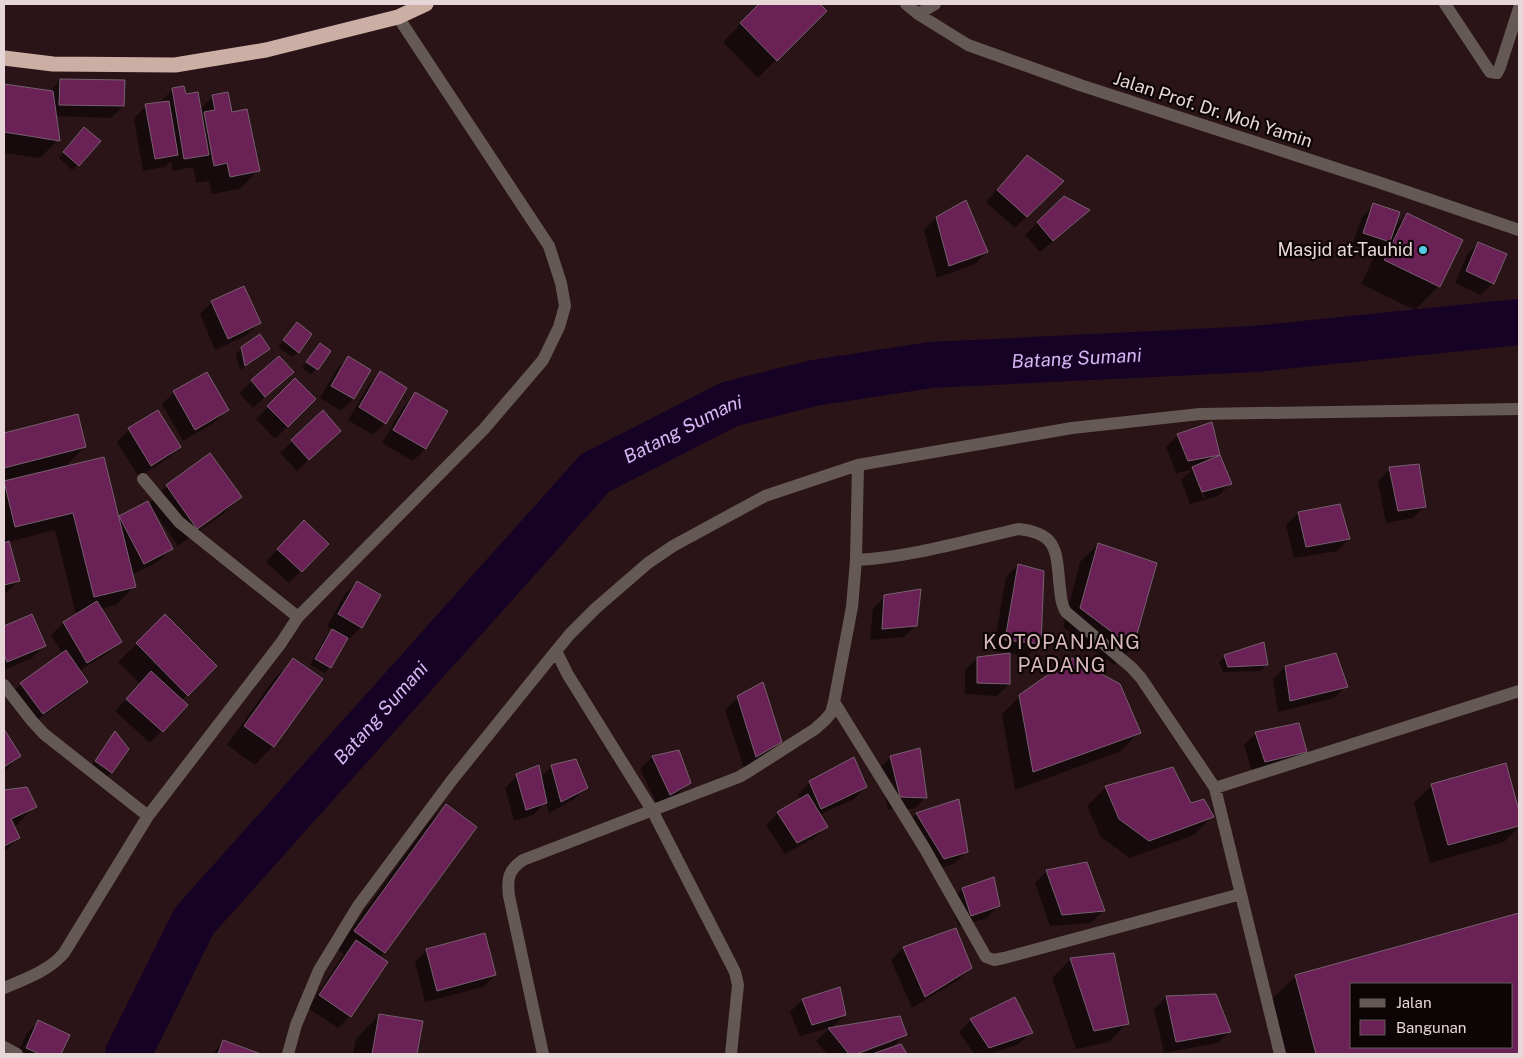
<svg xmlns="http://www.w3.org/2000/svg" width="1523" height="1058" viewBox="0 0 1523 1058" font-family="'Public Sans',sans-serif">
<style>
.shadow{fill:#0007;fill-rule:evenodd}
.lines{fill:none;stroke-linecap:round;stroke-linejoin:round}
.river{stroke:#160224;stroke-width:46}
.building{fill:#692156;stroke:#77606f;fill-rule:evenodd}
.minor{stroke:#645954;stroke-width:12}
.highway{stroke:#ccafa4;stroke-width:15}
.poi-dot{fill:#57c9e2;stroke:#0c0405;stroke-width:2}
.labels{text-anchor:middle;stroke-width:4.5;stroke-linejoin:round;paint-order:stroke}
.street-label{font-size:18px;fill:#e7d6d8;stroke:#0c0405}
.poi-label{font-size:18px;fill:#e7d6d8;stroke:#0c0405;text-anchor:end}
.water-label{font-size:19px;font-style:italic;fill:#d6b6f3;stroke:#0c0405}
.quarter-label{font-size:20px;letter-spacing:1px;fill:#d8b8bb;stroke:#0c0405}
</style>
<rect width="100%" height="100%" fill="#2b1417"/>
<path class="shadow" d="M760 4H819L825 11 758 78 723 42Z
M60 80 123 106 111 118 55 116 58 140 40 158 4 153V85L49 92Z
M173 89 185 95 200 109 212 97 227 94 231 113 258 170 240 189 212 194 209 181 196 183 193 167 173 171 171 161 165 167 143 171 134 118 146 106 161 103V101Z
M79 134 78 165 72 170 59 158Z
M1015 169 1062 181 1015 228 986 202Z
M1064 197 1088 210 1077 222 1040 252 1025 235Z
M1374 205 1394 228 1407 214 1439 286 1415 310 1361 284 1376 253 1352 245 1362 217Z
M936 218 987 252 975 264 937 278 924 230Z
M1479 243 1493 283 1481 295 1455 283 1467 255Z
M212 302 259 323 247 335 215 350 200 314Z
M297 324 298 352 292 357 278 347Z
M320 345 330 352 311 375 302 368Z
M242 348 268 349 263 355 240 370 236 354Z
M279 357 292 372 253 408 239 393Z
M348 358 369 370 353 399 341 411 320 398 336 370Z
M381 373 385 423 373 435 348 420 369 385Z
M295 380 314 399 275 439 256 419Z
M174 392 227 410 215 422 183 441 162 404Z
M416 394 447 412 425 449 413 461 382 443 404 406Z
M157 412 180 447 167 459 139 477 117 442 129 429Z
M323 412 327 442 297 471 280 453Z
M78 416 85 446 67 465 24 475V478L118 519 148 504 167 486 210 455 240 497 222 515 178 546 155 513 154 514 171 549 159 561 132 575 134 587 116 605 101 609 121 641 108 653 79 671 87 682 74 694 30 725 9 696 21 684 63 654 51 635 63 623 76 615 55 530 8 542 19 580 7 592 4 593V484L8 479 4 480V434ZM222 510V513L193 534 191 532Z
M1178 435 1218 454 1230 484 1218 496 1190 504 1181 480 1192 470 1176 473 1166 447ZM1193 472H1196L1205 498H1203Z
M1390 469 1425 506 1413 518 1386 523 1378 481Z
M1298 513 1349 539 1337 551 1294 558 1286 525Z
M292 534 301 571 289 583 266 562Z
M1098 544 1156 563 1132 648 1114 665 1063 627 1080 562Z
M1018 565 1039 644 1027 656 993 651 1006 577Z
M357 582 379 596 361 627 349 639 346 638 330 667 325 673 310 665 326 636 333 630 327 626 345 594Z
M885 596 916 625 904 637 870 640 873 609Z
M32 615 44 646 32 658 4 670V627Z
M165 616 215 666 181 701 186 705 150 743 115 711 140 684 118 662Z
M1225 656 1266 665 1261 671 1223 672 1219 662Z
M977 658 1009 684 997 696 965 694V670Z
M293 660 273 746 255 765 227 745 275 678Z
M1285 667 1346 686 1334 698 1278 712 1273 679Z
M1020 696 1139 732 1121 751 1015 790 1002 714Z
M738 697 781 741 768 754 744 768 725 710Z
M4 731 19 756 4 772Z
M115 733 127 749 111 773 105 778 90 767 110 739Z
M1256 733 1306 751 1294 764 1253 774 1244 745Z
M678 752 690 782 678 794 658 806 640 769 652 757Z
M891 757 926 797 914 809H888L879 769Z
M1506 765 1519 815V827L1504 842 1430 863 1414 803 1432 785Z
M552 766 586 787 574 799 549 813 546 802 533 815 514 821 505 788 517 776 540 778Z
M1172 769 1190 804 1213 816 1194 835 1130 858 1101 837 1087 806 1105 788Z
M810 782 866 787 854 799 819 815 826 826 814 838 785 854 766 825 778 813 800 799 798 794Z
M27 788 35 806 17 825 13 827 18 838 4 852V791Z
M958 801 967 851 954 864 932 870 904 826 916 814Z
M446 805 384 952 379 958 350 1016 338 1028 308 1008 344 954 337 949 428 823Z
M1047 871 1103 911 1091 923 1050 926 1035 883Z
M962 889 999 905 987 918 959 927 950 901Z
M1519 914V1054H1287L1272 999 1296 976ZM1352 984H1512V1047H1352Z
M956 930 970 968 958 980 912 1008 891 960 903 948Z
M427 950 495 975 483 987 425 1002 415 962Z
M1113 954 1127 1023 1109 1042 1076 1049 1052 978 1070 960Z
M839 989 845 1015 830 1029 905 1034 891 1048 900 1045 905 1054H860L892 1042V1039L853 1054H827L816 1041 830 1028 800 1036 790 1012 802 1000Z
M1166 997 1230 1031 1218 1043 1164 1053 1154 1009Z
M379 1015 421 1022 416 1054H353L356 1039Z
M971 1020 1031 1032 1019 1044 991 1054H974L959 1032Z
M39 1021 69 1035 60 1054H17L27 1033Z
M224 1042 257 1054H211Z"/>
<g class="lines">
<path class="river" id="s1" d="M128 1054 194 921 595 473 730 404 814 383 931 365 1255 349 1519 322"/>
</g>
<path class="building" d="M759 4H820L827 11 777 61 740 23Z
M60 79 125 80 124 106 59 105Z
M4 84 53 91 60 141 4 132Z
M184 86 186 94 198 92 209 155 184 159 172 88Z
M228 92 232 112 247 109 260 171 230 177 227 163 214 166 204 112 215 110 212 95Z
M169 101 178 155 155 159 145 104Z
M84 127 101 141 79 166 63 152Z
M1027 155 1064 181 1027 217 997 190Z
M1064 196 1090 210 1053 241 1037 222Z
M966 200 988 252 949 266 936 217Z
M1373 203 1400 212 1390 242 1363 233Z
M1407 213 1463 240 1440 287 1384 260Z
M1478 242 1507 254 1494 284 1466 271Z
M244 286 261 323 228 339 211 301Z
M297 322 312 334 299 353 283 340Z
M260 334 270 349 245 366 241 347Z
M320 343 331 351 318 370 306 362Z
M279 356 294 372 265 397 251 380Z
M348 356 371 370 354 399 331 386Z
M380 371 407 388 386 424 359 407Z
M207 372 229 410 195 430 173 391Z
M295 378 316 399 288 427 267 406Z
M415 392 448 411 426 449 393 430Z
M158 410 181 447 151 466 128 428Z
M323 410 341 431 309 460 291 440Z
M78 414 86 447 4 468V433Z
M1212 422 1220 455 1188 461 1177 434Z
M210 453 242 497 197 529 166 485Z
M1220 455 1232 484 1202 492 1192 467Z
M104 457 136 587 94 597 73 513 15 527 4 481Z
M1419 464 1426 507 1398 511 1389 467Z
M148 501 173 549 144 564 119 516Z
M1340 504 1350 539 1306 547 1298 512Z
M304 520 329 544 302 572 277 549Z
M9 541 20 581 4 585V543Z
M1098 543 1157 563 1133 648 1080 608Z
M1018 564 1044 571 1041 644 1005 640Z
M357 581 381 595 362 628 338 614Z
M921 589 917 626 882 629 884 595Z
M97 601 122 642 87 663 63 622Z
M32 614 46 646 7 662 4 654V626Z
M165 614 217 666 188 696 136 643Z
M332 629 348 638 331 668 315 659Z
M1264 642 1268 665 1228 667 1224 655Z
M66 650 88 682 43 714 20 683Z
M1010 653V684L977 683V657Z
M1336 653 1348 687 1290 701 1285 666Z
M293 658 323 679 274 747 244 726Z
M1072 658 1120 684 1141 733 1033 772 1019 695Z
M151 671 188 705 163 732 126 699Z
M763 682 782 742 756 757 737 696Z
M1299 723 1307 752 1265 762 1255 732Z
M4 729 21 756 4 767Z
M115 731 129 749 112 773 95 761Z
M920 748 927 798 900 797 890 756Z
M679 750 691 783 670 795 652 756Z
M854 757 867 787 821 809 809 781Z
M576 759 588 788 561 802 551 765Z
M1506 763 1519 811V826L1448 845 1431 784Z
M539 765 547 803 526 810 516 774Z
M1173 767 1191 803 1204 799 1214 817 1149 841 1119 819 1105 786Z
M27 787 37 807 11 819 20 838 4 846V790Z
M808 794 828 827 797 843 777 812Z
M959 799 968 852 944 859 916 813Z
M446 804 477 827 385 953 354 931Z
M1087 862 1105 911 1062 915 1046 870Z
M994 877 1000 906 971 916 962 888Z
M1519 913V1054H1316L1295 975ZM1352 984H1512V1047H1352Z
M956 928 972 968 925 997 903 947Z
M485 933 496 975 437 991 426 949Z
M356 940 388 962 351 1017 319 995Z
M1114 953 1129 1024 1094 1031 1070 958Z
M840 987 846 1015 812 1025 802 999Z
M1216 994 1231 1032 1176 1042 1166 996Z
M1015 997 1033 1033 989 1048 970 1019Z
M379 1014 423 1021 417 1054H372Z
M900 1016 907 1035 856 1054H849L828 1028Z
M38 1020 70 1035 61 1054H40L26 1048Z
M223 1040 261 1054H218Z
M901 1044 907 1054H872Z"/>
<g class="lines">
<path class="minor" d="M906 4 918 14 968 45 1080 85 1381 183 1519 230
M1445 4 1490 72 1497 73 1500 67 1519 8
M918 14 935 4
M856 560C911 557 965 541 1018 529 1060 533 1056 554 1060 589 1061 597 1061 605 1066 612L1132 668 1141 678 1215 788
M298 617 484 429 543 360 559 327 565 306 561 283 549 246 398 17
M4 685 32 721 44 734 148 816
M834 702 925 849 986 957 994 960 1004 958 1241 894
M4 988C25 979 49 971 64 953L148 816 281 643 298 617 179 522 143 479
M4 1047 17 1054
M288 1054 296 1025 319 970 358 906 452 780 556 651
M543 1054 509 896C507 879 508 870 523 860L739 777 751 770 815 729 825 720 831 713 834 702 852 607 856 560 858 465
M731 1054 738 985 735 972 652 810 568 675 556 651 570 634 596 608 648 563 673 546 765 496 858 465 1072 428 1200 414 1519 409
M1280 1054 1215 788 1519 691"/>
<path class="highway" d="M4 58 53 64 175 65 266 50 398 17 426 4"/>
</g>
<circle class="poi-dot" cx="1423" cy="250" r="5"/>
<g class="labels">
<g class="street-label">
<text transform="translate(1213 110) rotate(18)" y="6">Jalan Prof. Dr. Moh Yamin</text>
</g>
<g class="poi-label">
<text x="1413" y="256">Masjid at-Tauhid</text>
</g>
<g class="water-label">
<text dy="7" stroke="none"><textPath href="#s1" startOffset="1252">Batang Sumani</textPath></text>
<text dy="7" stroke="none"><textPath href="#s1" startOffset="848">Batang Sumani</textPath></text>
<text dy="7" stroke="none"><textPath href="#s1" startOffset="428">Batang Sumani</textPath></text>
</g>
<g class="quarter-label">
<text x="1062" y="649">KOTOPANJANG<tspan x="1062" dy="23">PADANG</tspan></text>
</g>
</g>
<rect width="1523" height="1058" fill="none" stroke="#e7d6d8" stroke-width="10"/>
<rect x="1350" y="983" width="162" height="65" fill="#0c0405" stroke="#645859"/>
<rect x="1360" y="999" width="25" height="8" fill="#645954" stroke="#645859"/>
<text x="1396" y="1008" font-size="15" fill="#e7d6d8">Jalan</text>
<rect x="1360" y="1020" width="25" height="15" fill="#692156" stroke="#645859"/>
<text x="1396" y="1033" font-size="15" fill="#e7d6d8">Bangunan</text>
</svg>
